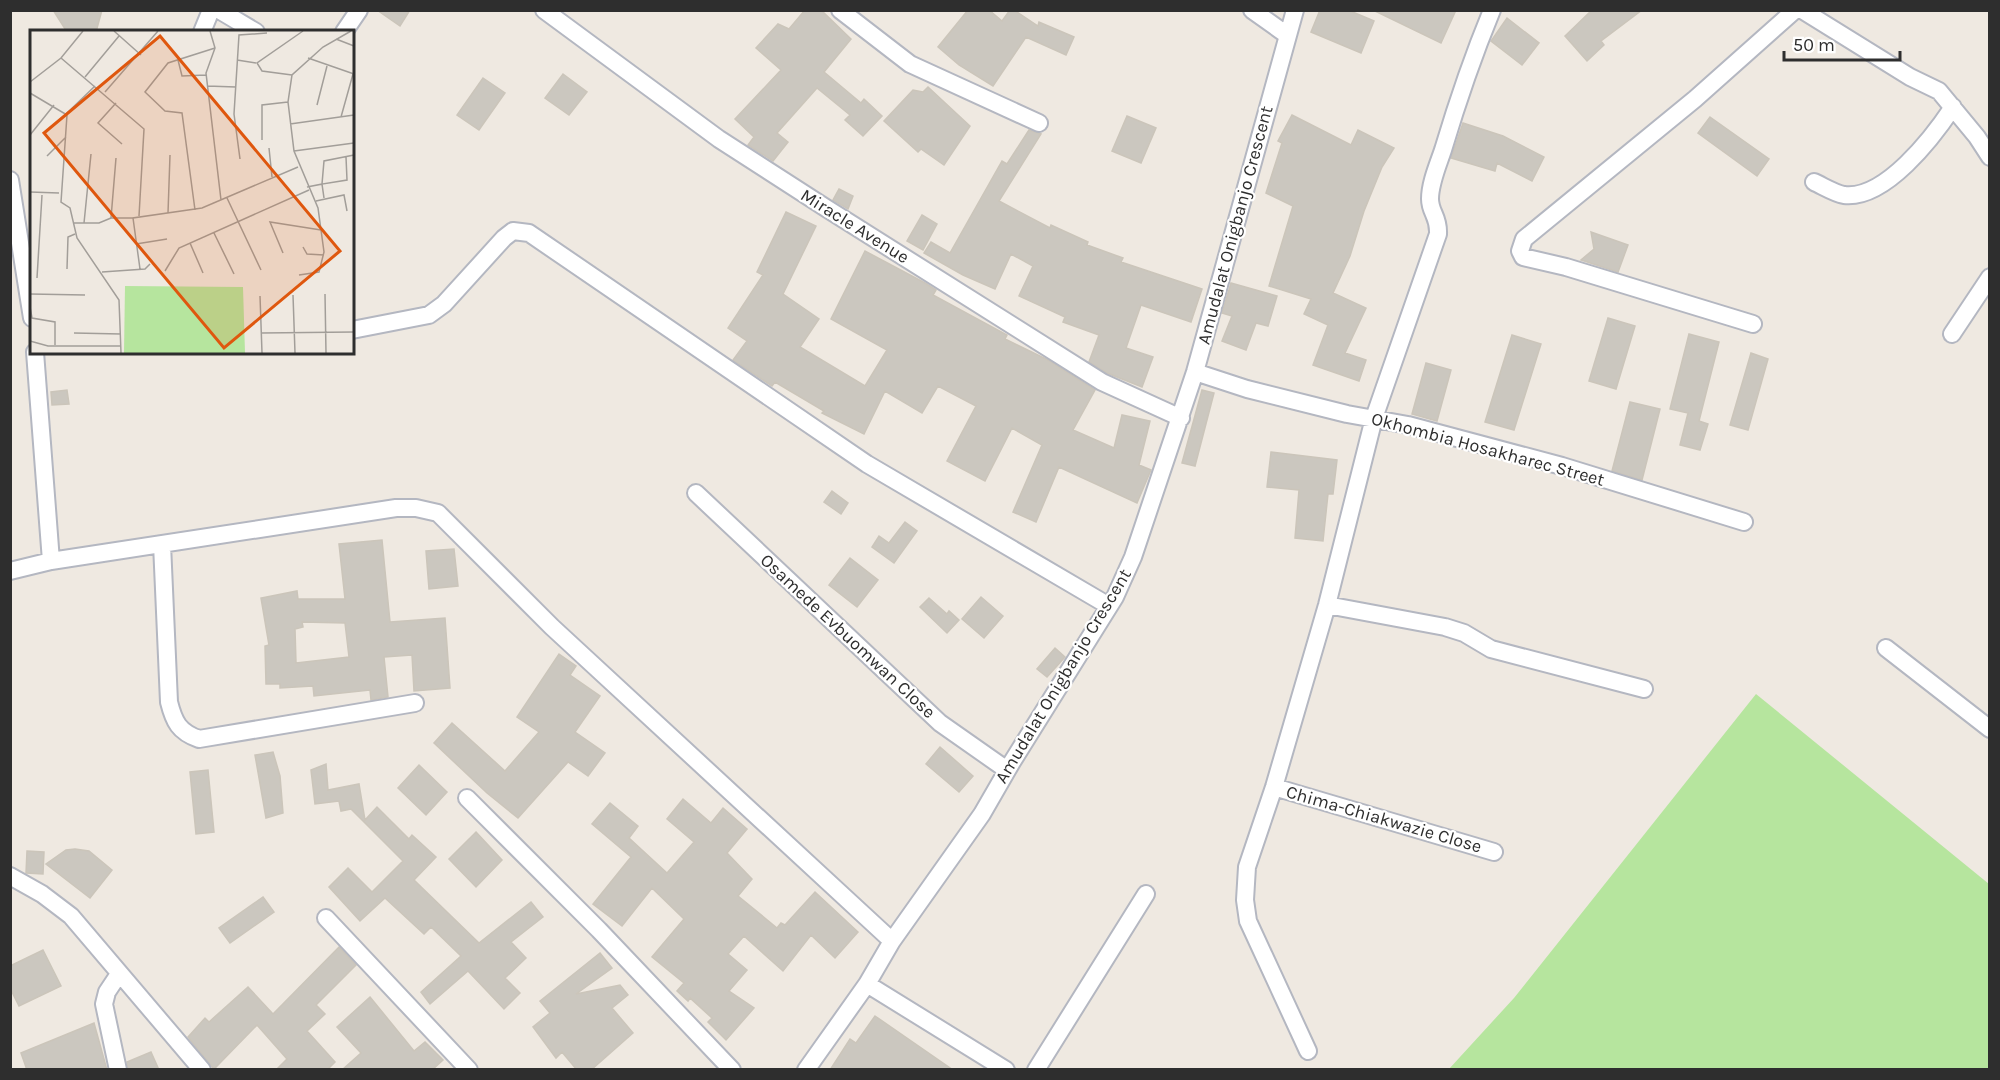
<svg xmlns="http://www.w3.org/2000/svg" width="2000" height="1080" viewBox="0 0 2000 1080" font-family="Karla,sans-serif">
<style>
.green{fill:#b6e59e}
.building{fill:#cbc7bf;stroke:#cbc5ba;stroke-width:1.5;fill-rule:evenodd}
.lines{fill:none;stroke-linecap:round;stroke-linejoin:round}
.street-casing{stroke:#b4b7c1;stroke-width:20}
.street{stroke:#fff;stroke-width:16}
.labels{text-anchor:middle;stroke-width:4.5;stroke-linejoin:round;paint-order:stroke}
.street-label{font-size:18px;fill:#2e2e2e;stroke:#fff}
.inset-road{fill:none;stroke:#a29e99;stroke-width:1.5}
.view{fill:#df570e;fill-opacity:0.15;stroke:#df570e;stroke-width:3}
.inset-edge{fill:none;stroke:#2e2e2e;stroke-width:3}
</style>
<rect width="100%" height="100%" fill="#efe9e1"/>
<path class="green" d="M1756 694 1989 884V1069H1449L1514 998Z"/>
<path class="building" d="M53 10H102L96 32H67Z
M377 10H410L400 26Z
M805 10H821L851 39 824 72 861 103 864 99 882 116 863 136 845 120 850 115 817 88 777 133 788 142 773 161 748 145 754 137 735 119 781 70 756 48 778 24 789 29Z
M968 10H989L1002 21 1010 10H1014L1038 26 1039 22 1074 37 1066 55 1026 37 993 86 959 65 938 47Z
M1320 10H1348L1374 21 1361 53 1311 32Z
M1373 10H1456L1441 43Z
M1592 10H1642L1601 41 1604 45 1587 61 1565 36Z
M1507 18 1539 43 1522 65 1491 41Z
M563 74 587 92 569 115 545 98Z
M483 78 505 93 479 130 457 115Z
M928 87 970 126 944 165 921 149 918 152 884 121 913 90 923 92Z
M1292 115 1351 145 1358 130 1394 148 1382 167 1364 211 1350 256 1333 293 1366 308 1345 353 1366 360 1359 381 1313 365 1328 325 1304 314 1311 299 1269 286 1293 206 1266 193 1282 143 1278 141Z
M1127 116 1156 128 1141 163 1112 151Z
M1710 117 1769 159 1757 176 1698 133Z
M1463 123 1503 136 1544 157 1532 181 1497 163 1495 171 1451 158Z
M1029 130 1041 134 999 201 1050 228 1051 225 1088 242 1087 245 1123 258 1121 262 1202 289 1191 322 1141 305 1126 348 1153 357 1142 387 1107 373 1089 362 1099 335 1063 322 1065 317 1019 296 1033 266 1011 254 995 289 963 275 924 253 931 242 950 253 1002 161 1007 164Z
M839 189 853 196 848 209 833 200Z
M786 212 816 226 783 294 819 319 800 347 865 386 887 350 831 319 865 251 925 283 936 290 933 295 1007 335 1005 339 1048 360 1095 390 1073 430 1114 448 1122 415 1150 421 1139 465 1151 470 1137 503 1059 467 1036 522 1013 512 1042 445 1012 428 985 481 947 461 976 406 938 386 922 413 885 391 864 434 822 413 824 411 775 382 772 386 733 360 747 341 728 328 763 275 757 272Z
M922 215 937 224 923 250 907 241Z
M1591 232 1628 245 1618 272 1581 260 1594 249Z
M1231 283 1277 296 1268 326 1256 323 1246 350 1222 341 1232 316 1222 313Z
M1608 318 1635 326 1616 389 1589 381Z
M1689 334 1719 342 1699 421 1708 424 1700 450 1680 445 1688 413 1670 409Z
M1512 335 1541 344 1514 430 1485 422Z
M1751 353 1768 359 1748 430 1730 425Z
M1426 363 1451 370 1437 421 1412 414Z
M67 390 69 404 52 405 51 392Z
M1202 390 1214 393 1195 466 1182 463Z
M1630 402 1660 409 1642 480 1612 471Z
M1271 452 1337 460 1333 494H1328L1323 541 1295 538 1299 490 1267 487Z
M832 491 848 503 841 514 824 502Z
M905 522 917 531 894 563 872 547 879 536 889 543Z
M382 540 390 622 445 618 450 688 414 691 412 655 384 657 388 697 371 700 370 690 314 696 313 686 280 688V684H266L265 646 269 645 261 598 297 591 298 599H345L339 544ZM302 622 345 623 349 657 296 663 295 629 303 627Z
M454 549 458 586 429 589 426 551Z
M850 558 878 580 857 607 829 585Z
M981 597 1003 616 984 638 962 619Z
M929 598 947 614 949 611 959 620 947 633 920 607Z
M1055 648 1065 657 1047 677 1037 669Z
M559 654 576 666 570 675 600 696 575 732 605 753 588 776 568 762 518 818 487 793 434 743 452 723 505 771 539 732 517 717Z
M940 747 973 776 959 792 926 764Z
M273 752 280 776 283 813 266 818 255 755Z
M326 764 328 790 359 784 365 820 377 807 409 839 412 835 436 857 414 880 479 943 531 902 543 917 511 942 526 958 505 978 520 993 504 1009 468 971 430 1004 421 992 461 956 431 927 424 934 385 898 360 921 329 887 348 868 372 892 403 861 351 809 341 811 339 801 315 804 311 770Z
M419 765 447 792 426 815 398 788Z
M208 770 214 832 196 834 190 772Z
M683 799 711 823 723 808 747 829 727 853 752 879 738 896 777 928 781 923 785 925 815 892 858 932 835 958 811 935 783 971 744 936 728 954 747 970 729 991 754 1008 726 1040 708 1022 712 1018 690 998 688 1001 677 991 684 983 652 957 684 919 652 888 622 926 593 904 631 857 592 824 610 803 638 826 629 838 667 873 694 842 667 819Z
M476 832 502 860 476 887 449 859Z
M75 849 89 851 112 870 90 898 46 864 66 850Z
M27 851 44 852 43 874 26 873Z
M263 897 274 912 230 943 219 928Z
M339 947 356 965 316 1005 325 1014 307 1031 335 1062 327 1070H276L287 1059 257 1025 214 1069 188 1037 205 1018 209 1022 248 987 273 1014Z
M43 950 61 986 19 1006 10 988V966Z
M600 953 612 968 576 994 620 985 628 995 612 1008 633 1033 591 1070H577L562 1052 556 1058 533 1027 550 1013 540 1001Z
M370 997 414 1051 425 1042 443 1060 432 1070H342L361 1053 337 1027Z
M875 1016 953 1070H830L850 1039 856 1043Z
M94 1023 107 1070H27L21 1053Z
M151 1052 159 1070H128L127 1062Z"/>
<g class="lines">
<g class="street-casing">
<path id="street" d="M219 10 256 32
M544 10 719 139 826 208 1102 382 1181 418
M840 10 910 64 1039 123
M1252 10 1287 35
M1802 10 1910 77 1939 91 1977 137 1990 157
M202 32 211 10
M344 32 359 10
M10 180 32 318
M1814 182C1823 186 1834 193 1844 195 1885 200 1933 137 1953 107
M1753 324 1566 267 1523 257 1520 251 1524 239 1695 99 1795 10
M352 330 429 315 444 304 504 238 513 231 529 233 867 464 1109 606
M1952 334 1990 277
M35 352 51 561
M1195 372 1247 389 1347 414 1408 425 1562 466 1744 522
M696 493 940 723 1007 770
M162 544 169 702C174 722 179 732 199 739L415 703
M10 571 51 561 396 508H416L438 513 552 627 892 941
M1327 605 1445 627 1464 633 1491 649 1644 689
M1886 648 1990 729
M1274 787 1494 852
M467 798 599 930 732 1070
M10 876 42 894 71 916 202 1070
M326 918 469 1070
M1308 1051 1248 921 1245 900 1247 867 1274 787 1327 605 1374 418 1438 234C1439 216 1430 213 1430 199 1430 183 1438 165 1443 150 1457 103 1473 56 1492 10
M118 1070 104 1004 107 992 119 974
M806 1070 867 984
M1006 1070 867 984 892 941 982 814 1012 762 1115 597 1133 557 1195 372 1295 10
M1036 1070 1146 894"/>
</g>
<use href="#street" class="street"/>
</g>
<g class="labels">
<g class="street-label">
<text transform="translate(1235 225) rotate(-75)" y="6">Amudalat Onigbanjo Crescent</text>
<text transform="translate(855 226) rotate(32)" y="6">Miracle Avenue</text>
<text transform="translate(1488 449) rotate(15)" y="6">Okhombia Hosakharec Street</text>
<text transform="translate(848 636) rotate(43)" y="6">Osamede Evbuomwan Close</text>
<text transform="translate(1063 676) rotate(-59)" y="6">Amudalat Onigbanjo Crescent</text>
<text transform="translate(1384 819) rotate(16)" y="6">Chima-Chiakwazie Close</text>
</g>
</g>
<g transform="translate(30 30)">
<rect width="324" height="324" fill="#efe9e1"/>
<path d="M95 256 213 257 215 323H94Z" fill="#b6e59e"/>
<path class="inset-road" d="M84 1 111 25M180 1 185 18 176 43 191 170M306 9 324 16M31 28 114 99 109 186M278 28 324 44M148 30 152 46 176 45M207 30 226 33M262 45 232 41 227 33 273 1M55 47 89 6M0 52 31 28 53 1M177 56 206 57M75 62 128 1M0 63 37 85 31 172 40 178 47 208 89 270 91 323M86 73 68 93 92 114M287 75 297 36M36 84 65 56M311 87 323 44M260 94 324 85M0 105 24 75M232 110V75L258 72M239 118 242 147M264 121 324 113M17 126 36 107M86 128 81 188H103M210 129 204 84 209 5 237 3M277 157 292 154 294 131 324 125M0 162 29 163M197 168 231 240M294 168 292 154 317 150 316 127M286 171 314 165 317 181M165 180 152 83 135 81 115 62 138 33 185 18M138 183 140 125M44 193H69L81 188M54 193 61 124M184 203 204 244M160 213 173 243M106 214 137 209M273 217 277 224 294 225M253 223 240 192 291 200M37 239 38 207 45 204M110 239 103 188 172 178 268 137M135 241 149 218 279 160M72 242 115 239 120 234M269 245 289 242 294 222 288 178 264 121 258 72 262 45 293 17 321 1M7 248 12 165M0 264 55 265M295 264 296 323M263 265 265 323M230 266 232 323M0 277 2 288 25 292V315M44 303 91 304M231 303 324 302M0 311 18 316H91"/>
<path class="view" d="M130 6 310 221 194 318 14 103Z"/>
<rect width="324" height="324" class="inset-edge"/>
</g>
<rect width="2000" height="1080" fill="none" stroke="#2e2e2e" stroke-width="24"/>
<path d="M1784 51v9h116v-9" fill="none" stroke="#2e2e2e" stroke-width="3"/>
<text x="1793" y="51" font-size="18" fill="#2e2e2e" stroke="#ffffff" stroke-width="4.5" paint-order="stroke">50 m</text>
</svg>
